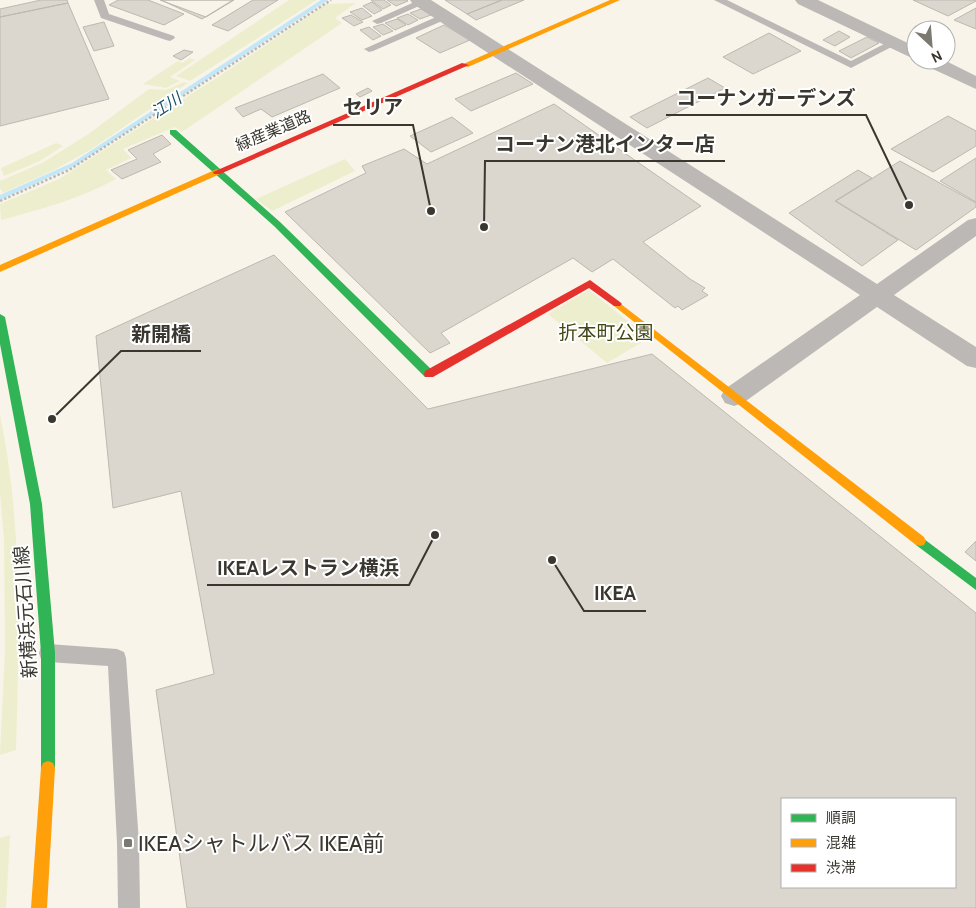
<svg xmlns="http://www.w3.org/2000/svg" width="976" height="908" viewBox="0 0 976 908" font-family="Cabin,'Noto Sans JP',sans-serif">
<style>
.green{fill:#edeecd}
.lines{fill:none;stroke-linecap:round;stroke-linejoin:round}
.stream{fill:#c2e7f8;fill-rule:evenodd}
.building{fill:#dbd6ce;stroke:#bdb8b0;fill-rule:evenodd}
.path{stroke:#bcb8b4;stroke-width:2.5;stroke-dasharray:2.5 2;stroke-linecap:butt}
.lane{fill:#bcb8b6;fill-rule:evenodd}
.street{fill:#bcb8b6;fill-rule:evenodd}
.fast{fill:#30b455;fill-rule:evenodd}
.slow{fill:#ff9f0a;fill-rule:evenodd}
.jam{fill:#e5322d;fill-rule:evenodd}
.poi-dot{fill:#7c7970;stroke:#fff;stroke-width:2}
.labels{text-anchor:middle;stroke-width:4;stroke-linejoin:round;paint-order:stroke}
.far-water-label{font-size:16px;font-style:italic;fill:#154d65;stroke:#fff}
.far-street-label{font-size:16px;fill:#39372f;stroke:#fff}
.park-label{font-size:19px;fill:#444716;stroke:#fff}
.street-label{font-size:19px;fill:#39372f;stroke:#fff}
.near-poi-label{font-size:22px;fill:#39372f;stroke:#fff;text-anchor:start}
.leader{fill:none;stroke:#39372f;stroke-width:2}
.callout-dot{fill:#39372f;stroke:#fff;stroke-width:2}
.callout-label{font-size:20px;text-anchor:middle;font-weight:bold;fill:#39372f;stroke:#fff;stroke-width:4;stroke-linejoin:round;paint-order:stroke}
</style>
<rect width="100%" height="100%" fill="#f8f4e9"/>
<path class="green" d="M289 0H317L190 81 176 76Z
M356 3 335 18 342 23 182 132 175 127 123 149 131 158 106 170 116 179C80 199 41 209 1 220L0 204 59 179 224 73 327 4Z
M190 58 195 60 170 77 180 81 166 88 143 84 178 61 182 63Z
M184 82 188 83 90 150 56 169 3 193 0 188V181L42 163 87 135 149 89 166 90Z
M56 143 63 146 40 161 4 176 1 168Z
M345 159 355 171 272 211 256 199Z
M589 290 649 338 607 363 548 314Z
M0 415C23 525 19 638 16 750L0 755 5 650 4 539 0 493Z
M10 835 6 908H0V838Z"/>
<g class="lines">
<path class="stream" d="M321 0H328L76 165 0 200V195L72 163Z"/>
</g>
<path class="building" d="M41 0H67L68 3 0 17V9Z
M118 0H148L184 14 164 25 109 5Z
M160 0H234L206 17Z
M161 0H233L202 19Z
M253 0H278L228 31 212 25Z
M371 0H384L391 5 383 9Z
M387 0H407L408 1 396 6Z
M445 0H502L467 14Z
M502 0H524L476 20 467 14Z
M913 0H976V1L948 16Z
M372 2 382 10 374 14 363 6Z
M68 3 109 99 0 126V17Z
M362 8 372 16 362 20 350 12Z
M976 8V29L954 20Z
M421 9 431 15 420 19 410 13Z
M408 14 418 20 408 25 397 18Z
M351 15 363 22 354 26 342 18Z
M397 19 406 25 395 30 385 23Z
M104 22 114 46 94 51 83 27Z
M383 24 393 31 383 35 373 27Z
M444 25 470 40 440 53 416 38Z
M369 27 381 36 373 40 360 30Z
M839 31 850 37 835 46 823 40Z
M769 33 801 51 753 74 723 57Z
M867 37 879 43 851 58 839 51Z
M184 50 193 52 181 60 173 56Z
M516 73 533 84 471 111 455 99Z
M323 74 340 88 272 117 261 109 243 117 235 108Z
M708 78 725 88 647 128 630 117Z
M368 88 372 91 360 97 356 94Z
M554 104 701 206 643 242 690 279 705 288 702 291 708 295 682 310 678 306 675 308 613 259 592 272 573 258 441 333 450 343 430 353 285 212 366 173 362 166 404 149 427 164Z
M948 116 976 131V146L933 172 891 149Z
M452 117 473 133 431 152 410 136Z
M162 135 171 144 153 154 161 162 122 179 111 170 137 159 128 150Z
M976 158V202L940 181Z
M900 161 976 203V207L916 250 836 201Z
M858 170 872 178 835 201 898 240 862 266 789 213Z
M274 255 428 409 652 354 976 613V908H187L156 690 214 674 181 491 113 508 96 336ZM782 799H955V887H782Z
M976 541V561L965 552Z"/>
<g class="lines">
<path class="path" d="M0 201 69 170 331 0"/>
<path class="lane" d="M94 0H104L109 14 174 36 175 38 170 41 166 40 101 18Z
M419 0H427L428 2 381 23 377 24 372 21Z
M714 0H727L851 61 890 41 894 40 899 43 851 68Z
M445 13 450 16 449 18 373 51 369 52 364 49Z
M48 644 117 649 124 652 126 658 139 843 140 908H118L117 843 108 666 48 662 41 659 39 653 41 647Z"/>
<path class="street" d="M410 0H431L877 284 968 220 976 218V236L894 295 976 347V368L967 366 877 307 743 403 734 406 725 403 721 396 725 389 860 295 413 4Z
M795 0H818L916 47V60L798 4Z
M920 60H944L976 76V89L922 64Z"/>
<path class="fast" d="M170 130H176L280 222 433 371 434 374 433 377H425L274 226 170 134Z
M0 314 5 317 42 504 55 653V768L53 773 48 775 43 773 41 768V653L30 504 0 344Z
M920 536 976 578V590L916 545 914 541 916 537Z"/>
<path class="slow" d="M610 0H620L468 67 461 65Z
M217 169 220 170V174L0 272V265Z
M617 301 924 537 926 541 924 545 920 546 916 545 614 306 612 304 614 302Z
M48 761 53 763 55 768 47 908H31L41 768 43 763Z"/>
<path class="jam" d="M462 63 469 65 220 174H214L213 172Z
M590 280 620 302 622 304 620 306H614L589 288 433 377H425L424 374 425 371Z"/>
</g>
<rect class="poi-dot" x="123" y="838" width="10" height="10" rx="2.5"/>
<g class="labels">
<g class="far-water-label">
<text transform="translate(166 105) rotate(-33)" y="6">江川</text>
</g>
<g class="far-street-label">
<text transform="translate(273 130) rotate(-23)" y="6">緑産業道路</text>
</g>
<g class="park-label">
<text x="606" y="339">折本町公園</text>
</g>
<g class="street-label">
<text transform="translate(25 612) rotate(-94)" y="7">新横浜元石川線</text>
</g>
<g class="near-poi-label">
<text x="138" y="851">IKEAシャトルバス IKEA前</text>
</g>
</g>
<path class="leader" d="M909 205L866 115H666M431 211L413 125H333M484 227L485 161H725M52 419L121 351H201M435 535L409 585H207M552 560L584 611H646"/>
<g class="callout-dot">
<circle cx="909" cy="205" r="5"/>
<circle cx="431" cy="211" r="5"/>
<circle cx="484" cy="227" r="5"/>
<circle cx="52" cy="419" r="5"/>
<circle cx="435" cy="535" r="5"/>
<circle cx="552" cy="560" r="5"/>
</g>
<g class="callout-label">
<text x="766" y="105">コーナンガーデンズ</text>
<text x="373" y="114">セリア</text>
<text x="605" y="151">コーナン港北インター店</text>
<text x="161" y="341">新開橋</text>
<text x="308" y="575">IKEAレストラン横浜</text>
<text x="615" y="600">IKEA</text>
</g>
<rect x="781" y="798" width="175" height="90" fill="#ffffff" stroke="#b0afac"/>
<rect x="791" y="814" width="25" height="8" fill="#30b455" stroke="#b0afac"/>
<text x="826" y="823" font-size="15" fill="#39372f">順調</text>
<rect x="791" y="839" width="25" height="8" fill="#ff9f0a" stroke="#b0afac"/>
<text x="826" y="848" font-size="15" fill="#39372f">混雑</text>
<rect x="791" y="864" width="25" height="8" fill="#e5322d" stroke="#b0afac"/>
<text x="826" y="873" font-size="15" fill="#39372f">渋滞</text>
<g transform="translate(931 45) rotate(154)"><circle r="24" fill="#ffffff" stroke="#b0afac"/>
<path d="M0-4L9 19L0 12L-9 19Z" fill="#7c7970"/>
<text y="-8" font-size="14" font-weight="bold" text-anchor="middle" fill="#39372f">N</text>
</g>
</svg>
